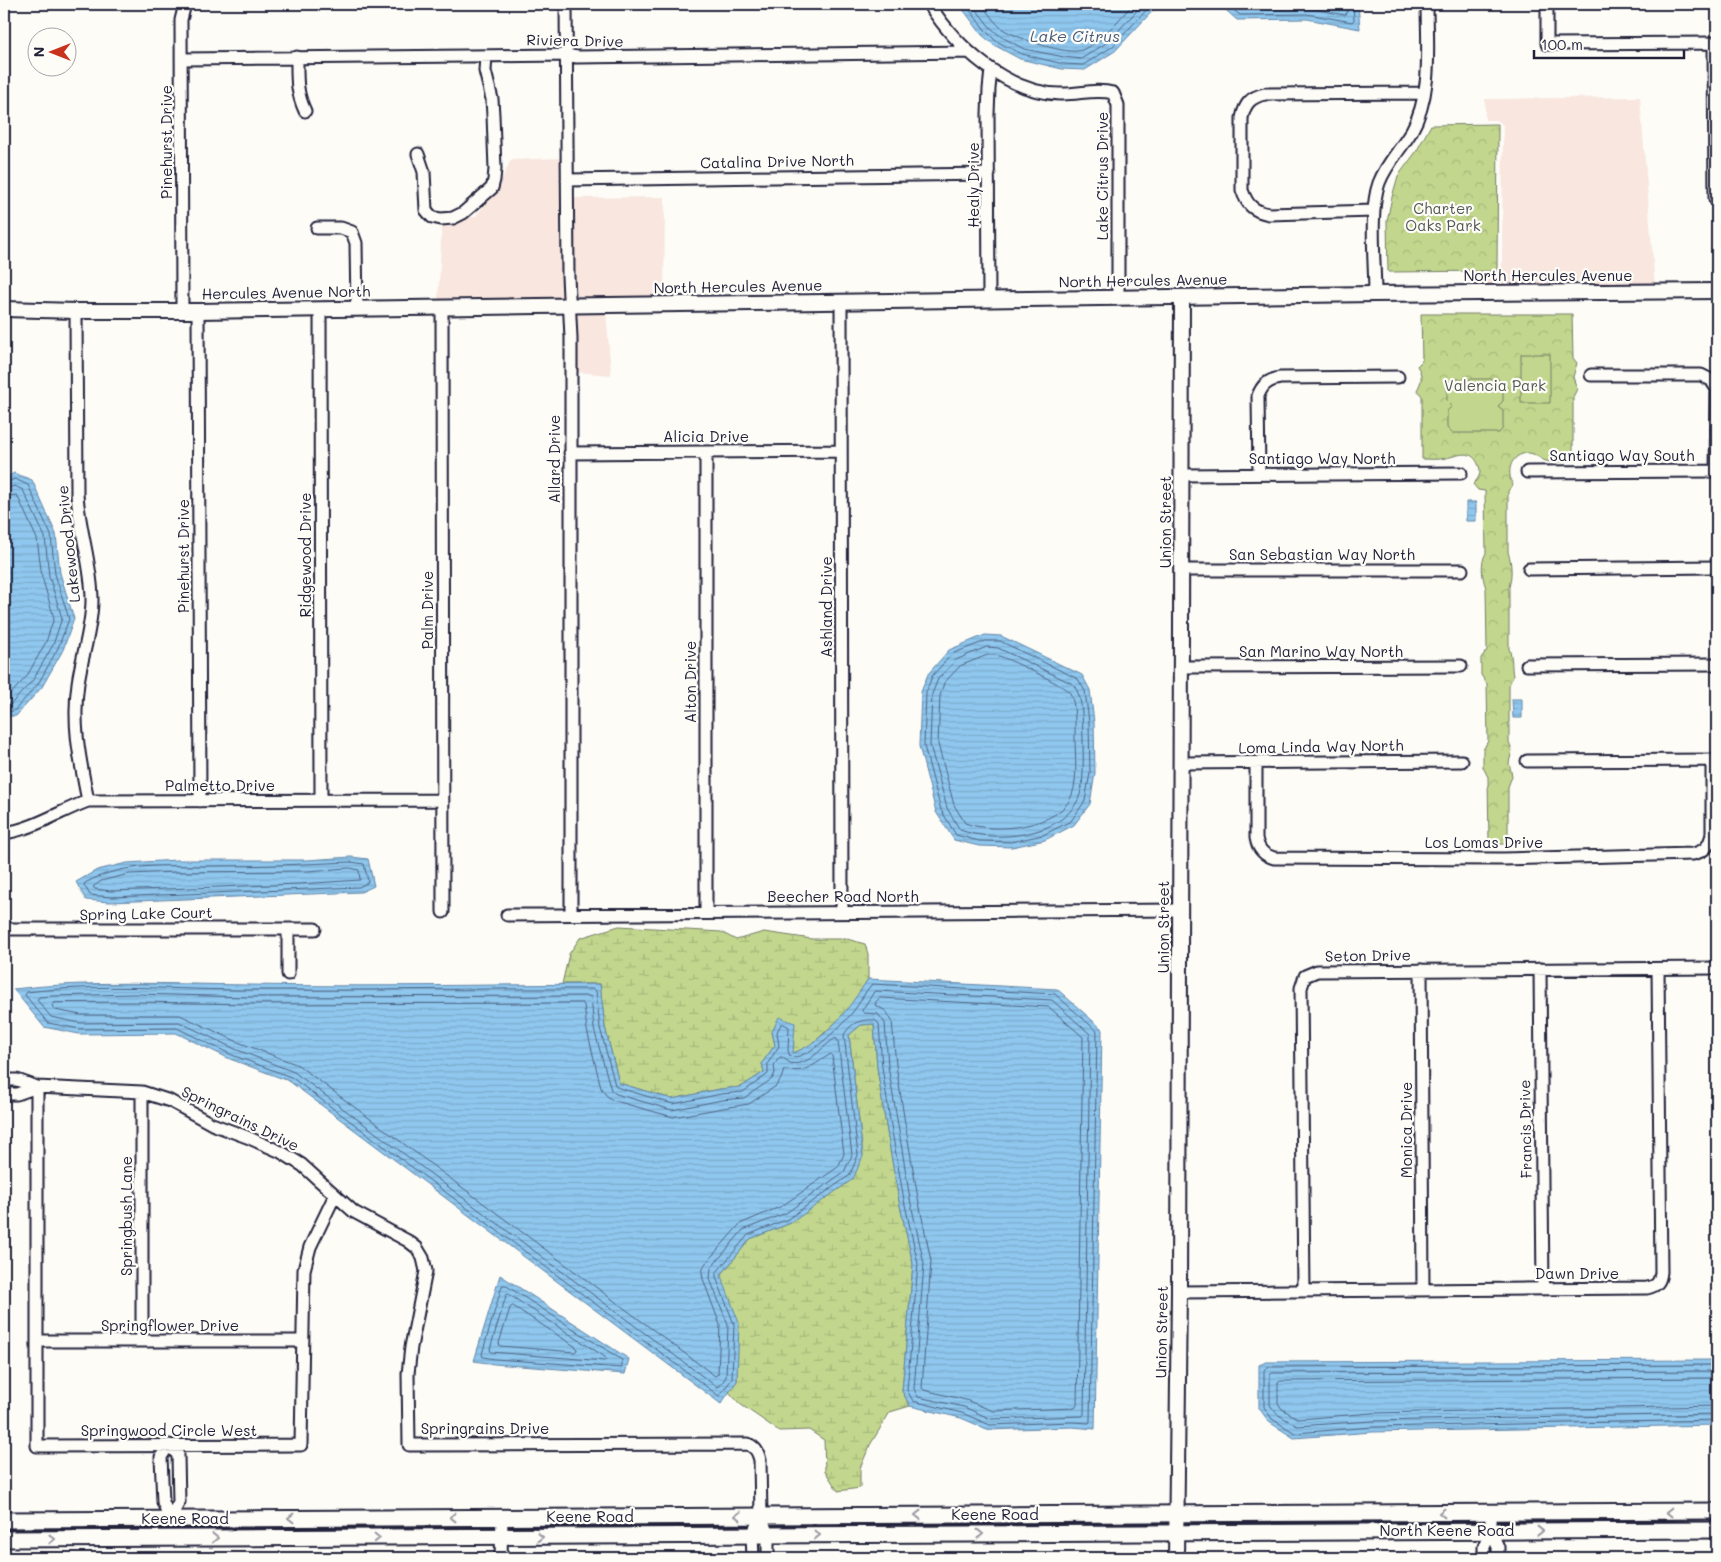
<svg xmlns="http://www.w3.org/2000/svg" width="1721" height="1562" viewBox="0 0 1721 1562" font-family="Mali,sans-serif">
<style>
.built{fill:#f8e6df}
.wetland{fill:url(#wetland-marsh);stroke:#727c64}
.park{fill:url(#park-crowns);stroke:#727c64}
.pitch{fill:#c2d78d;stroke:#727c64}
.water{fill:url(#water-rules);stroke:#6385a6}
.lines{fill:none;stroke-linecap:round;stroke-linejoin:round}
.shore{stroke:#4e6483;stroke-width:1}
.minor-casing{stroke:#22223b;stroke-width:15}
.tertiary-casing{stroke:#22223b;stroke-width:18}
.secondary-casing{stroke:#22223b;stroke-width:19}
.minor{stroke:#fdfcf7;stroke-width:11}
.tertiary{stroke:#fdfcf7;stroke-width:14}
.secondary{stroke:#fdfcf7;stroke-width:15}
.oneway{stroke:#9a9aa2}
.labels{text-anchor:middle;stroke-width:4.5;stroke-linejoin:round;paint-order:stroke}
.street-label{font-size:15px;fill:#22223b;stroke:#fdfcf7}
.park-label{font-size:15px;fill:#525854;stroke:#fdfcf7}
.water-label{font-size:16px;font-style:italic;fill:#485c7a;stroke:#fdfcf7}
</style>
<defs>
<pattern id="wetland-marsh" width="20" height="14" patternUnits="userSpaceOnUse" patternTransform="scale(1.25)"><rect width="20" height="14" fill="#c2d78d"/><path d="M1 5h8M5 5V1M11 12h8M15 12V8" fill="none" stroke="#a6b87b"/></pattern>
<pattern id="park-crowns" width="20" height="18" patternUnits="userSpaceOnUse" patternTransform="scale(1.25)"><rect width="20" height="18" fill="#c2d78d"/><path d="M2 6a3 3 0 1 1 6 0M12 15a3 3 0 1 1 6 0" fill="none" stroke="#a6b87b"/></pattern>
<pattern id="water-rules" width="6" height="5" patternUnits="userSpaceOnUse" patternTransform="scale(1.25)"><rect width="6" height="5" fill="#8fc7ee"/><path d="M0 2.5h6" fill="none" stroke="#7babcd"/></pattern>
</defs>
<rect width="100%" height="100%" fill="#fdfcf7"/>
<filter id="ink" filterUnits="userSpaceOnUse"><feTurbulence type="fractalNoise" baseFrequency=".02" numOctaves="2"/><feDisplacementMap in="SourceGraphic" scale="10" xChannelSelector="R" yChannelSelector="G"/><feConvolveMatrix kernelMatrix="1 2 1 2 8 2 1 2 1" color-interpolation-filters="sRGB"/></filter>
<g filter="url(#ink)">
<path class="built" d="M1640 97 1655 287 1482 288V275H1497L1502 271 1503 125 1497 120H1485V99Z
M561 158 563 300 438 302 442 224 467 217H475L496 191 511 160Z
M665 197 664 299 575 300 573 198Z
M606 310 611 375 576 372V311Z"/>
<path class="wetland" d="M619 926 721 932 736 940 764 932 812 939H847L865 944 868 954V979L849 1010 811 1045 792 1054 772 1032 775 1045 762 1063 764 1072 741 1087 720 1089 672 1099 619 1083 605 1027 600 984H562L569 954 580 938Z
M874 1024 877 1067 885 1120 899 1201 913 1264 902 1391 910 1406 890 1412 870 1445 860 1468V1488L838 1491 825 1471 824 1440 809 1430 779 1431 740 1404 729 1392 737 1381V1353L721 1275 750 1239 791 1223 863 1156 849 1035 861 1025Z"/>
<path class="park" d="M1498 124 1497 271 1388 272 1387 221 1392 197 1398 176 1416 152 1431 125Z
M1421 314H1572L1573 358 1577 363 1573 377 1577 389 1573 397V460C1566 461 1553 463 1546 461 1540 459 1535 453 1528 453 1510 454 1506 472 1513 485L1508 491V552C1512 563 1512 577 1509 587V649C1513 658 1511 666 1513 676L1509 685V743L1512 750 1509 763 1512 776 1508 787V844H1489L1488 777 1483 767V750L1488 741 1487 684 1481 675V658L1487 650 1486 588C1482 577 1480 563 1486 553L1485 491 1478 490 1473 484C1478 479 1482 474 1479 466 1472 448 1460 455 1446 458 1439 460 1429 459 1422 459V396L1417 390C1422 382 1423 374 1417 366L1422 361Z"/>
<path class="pitch" d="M1521 354H1550V403H1521Z
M1452 379H1498L1503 383V401L1498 406 1503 410V428L1499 433H1452L1447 428V411L1452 406 1447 401V384Z"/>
<path class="water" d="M959 4H1159L1115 51 1085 70 1062 69 1020 59 994 45 982 35Z
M1219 4H1358L1360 29 1307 19 1237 20Z
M14 473 32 480 56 534 60 573 74 619 63 650 42 687 16 716H4V479Z
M1466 502H1476V521H1466Z
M985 635 1001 636 1082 675 1090 690 1094 722 1095 773 1090 804 1074 825 1045 840 1012 847 979 846 954 840 936 812 919 746 921 692 928 674 949 650Z
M1512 699H1522V718H1513Z
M351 857 368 859 374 886 361 892 110 902 86 900 76 882 97 870 127 863 177 860H307Z
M868 979 1057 989 1102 1029 1095 1429 1072 1427 989 1430 961 1418 910 1406 902 1391 913 1264 899 1201 885 1120 877 1067 874 1024 861 1025 849 1035 863 1156 853 1179 791 1223 750 1239 721 1275 739 1323 737 1381 721 1404 289 1081 230 1059 176 1033 79 1034 44 1027 13 989C91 980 169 984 248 985 365 987 483 985 600 984L605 1027 619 1083 672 1099 720 1089 741 1087 764 1072 762 1063 775 1045 772 1032 779 1017 795 1023 793 1053C826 1041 849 1008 868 979Z
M500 1275 629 1359 625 1374 494 1364 474 1361Z
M1717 1360V1425L1372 1432 1294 1438 1269 1422 1259 1408V1365L1266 1362Z"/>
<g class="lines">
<path class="shore" d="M965 4 986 31 996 41 1022 54 1063 64 1083 65 1112 47 1152 4
M972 4 990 27 1000 36 1024 49 1064 57 1081 59 1108 42 1143 4
M981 4C988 12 995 24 1004 30 1018 38 1067 56 1082 50 1103 41 1118 20 1133 4
M1226 4 1240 15 1307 14 1352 22 1354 20 1353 4
M1236 4 1242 9 1307 8 1345 15 1347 13V4
M4 483 15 479 28 485 51 535 55 574 69 619 58 648 38 684 14 711 4 712
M4 489 15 486 23 490 45 537 49 576 62 618 53 645 33 680 11 704 4 705
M4 496 17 495 37 539 42 577 54 618 46 642 27 676 8 697 4 698
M986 641H1000L1078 679 1085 691 1089 722 1090 773 1085 801 1071 821 1043 835 1011 842 979 841 956 835 941 810 924 746 926 693 932 676 952 654Z
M987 647 998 648 1073 684C1084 698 1082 721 1083 739 1083 755 1085 786 1078 800 1060 837 995 843 960 830L947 808 930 745 932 694 938 679 956 660Z
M988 655C989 655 994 655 996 655 1005 657 1066 686 1070 693 1076 703 1075 727 1075 738 1075 756 1078 778 1072 795 1060 828 993 834 965 823L954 805 938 744 940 696 944 683 960 666Z
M351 862 364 864 368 881 367 883 359 887 111 897 90 895 84 885 85 883C126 860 175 867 220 866 264 866 307 864 351 862Z
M350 868 359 870 360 880 299 884 111 891 95 889 93 887 101 881 129 874 177 872 307 871Z
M872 984 1055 994 1097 1031 1090 1421 1089 1423 1072 1422 990 1425 962 1413 913 1401 907 1390 918 1264 904 1200 890 1120 882 1067 879 1024 875 1020C862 1019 851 1022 844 1035L858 1155 850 1175 788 1219 748 1235 716 1273V1277L734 1324 732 1379 719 1396 291 1077 232 1055 177 1028 80 1029 48 1023 25 995 27 992C101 983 176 990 250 990 365 991 479 988 594 989L596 991 600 1028 615 1085 619 1088 673 1104 721 1094 743 1092 768 1074V1063L779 1046 777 1032 781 1024H784L789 1027 788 1051 790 1056C805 1063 842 1025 852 1013 860 1004 864 992 872 984Z
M875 991 1052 1000 1090 1034 1084 1414 1083 1416 991 1419 964 1407 918 1397 914 1389 924 1264 910 1199 897 1119 888 1066 885 1023 878 1014 864 1013 862 1011Z
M136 994 249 997 589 996 591 997 594 1029 611 1090 616 1094 672 1110 722 1100 744 1098 772 1079 775 1073 774 1065 780 1057H782L790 1063C810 1067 821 1046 836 1038L838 1041 852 1155 844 1172 786 1213 743 1230 711 1268 710 1279 728 1325 726 1377 720 1386 717 1387 294 1072 235 1049 179 1022 80 1023 51 1017 37 1000 39 997 52 996Z
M880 998 1049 1007 1083 1037 1077 1405 1075 1408 993 1411 966 1400 924 1390 922 1388 931 1261 918 1198 904 1117 896 1065 892 1021 886 1011 875 1005 876 1002Z
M136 1002 249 1004 582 1003 584 1005 587 1030 601 1088 605 1094 612 1100 673 1117 723 1108 749 1104 776 1086 781 1079 784 1070C808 1073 812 1065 831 1054L832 1056 844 1154 838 1167 782 1206 740 1224 705 1264 702 1272 703 1279 720 1325 718 1374 715 1376 298 1065 238 1042 180 1015H81L55 1010 52 1006 54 1003Z
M505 1285 622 1360V1368L495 1359 483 1357 482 1354 502 1286Z
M508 1294 605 1357 606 1360 604 1361 491 1352 490 1349 506 1296Z
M513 1306 576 1347 577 1350 575 1352 500 1346 499 1343 510 1308Z
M1717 1365 1267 1367 1264 1370V1407L1272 1419 1295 1433 1372 1427 1717 1420
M1717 1371 1272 1373 1270 1375V1405L1277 1414 1297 1426 1372 1421 1717 1414
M1717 1378 1280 1381 1278 1383V1403L1282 1409 1299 1419 1372 1413 1717 1406"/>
<g class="minor-casing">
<path id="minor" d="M566 4 568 276 571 338V914
M929 4C956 47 1007 93 1060 94 1077 95 1095 88 1113 93L1118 105V298
M1547 4V44L1717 43
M1714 43 1715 199
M297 57C297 78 296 92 305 111
M182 59 566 55 577 57 969 52
M418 154 424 172 426 210 432 217 441 219 453 218 463 213 492 188 494 180 495 169 493 115 492 99 485 71 486 56
M567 180 989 174
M1374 211 1269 214C1253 211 1247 205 1242 190V118C1245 103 1251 97 1265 94L1424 93
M317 228H341L352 232 356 243 357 309
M1375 294C1375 265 1369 210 1379 183 1386 164 1401 149 1411 132 1433 94 1427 45 1427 4
M989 300 988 114 989 89 991 70
M841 301 842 912
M442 307 443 912
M320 309 321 800
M76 311 77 494C79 530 92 565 92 600 92 628 82 655 78 683 72 725 80 760 88 801
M182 311 181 20 185 4
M198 311 200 801
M1591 375H1701L1711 380 1717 389 1716 471
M570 453 841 451
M1527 472 1717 471
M1259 474 1258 396C1262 385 1268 380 1280 378L1398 377
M1183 475 1461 473
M1529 569 1717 567
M1182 570H1462
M1527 665 1717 664
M1182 667 1461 666
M1527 761 1717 760
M1181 763 1462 761
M1256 763V838C1258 849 1263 855 1274 858L1503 859 1693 854C1705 851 1709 847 1712 834V760
M4 833C34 829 60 811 88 801L443 800
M706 913V452
M507 915 1180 910
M4 929H315
M288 929V974
M1540 969 1543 1289
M1421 970 1423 1290
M4 1080H17L37 1087 142 1092 170 1101 212 1124 247 1137 281 1152 302 1165 354 1212 408 1241 417 1248 423 1258 426 1271 411 1347 408 1374 409 1445 748 1444C756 1448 758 1452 760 1460L761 1516 768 1535V1558
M37 1087V1446L301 1445 304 1270 310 1247 335 1195
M142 1092V1340
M4 1094H17L37 1087
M1304 1291 1301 988 1305 976 1317 971 1717 968
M1179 1292 1647 1288C1657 1286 1660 1282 1661 1272L1658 969
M37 1341H303
M169 1445 178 1455 179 1502 170 1519 163 1502 161 1457Z
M1491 1513V1531L1498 1547V1558
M501 1558 502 1517
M753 1558 752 1535 761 1516
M1484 1558V1547L1491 1531"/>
</g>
<g class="tertiary-casing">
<path id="tertiary" d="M4 309 76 311H198L1375 294 1717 291
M1176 1558 1179 1292 1182 297"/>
</g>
<g class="secondary-casing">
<path id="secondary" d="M4 1520 1717 1511
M4 1539 1717 1530"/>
</g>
<use href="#minor" class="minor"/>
<use href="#tertiary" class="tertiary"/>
<use href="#secondary" class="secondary"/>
</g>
<defs><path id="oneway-chevron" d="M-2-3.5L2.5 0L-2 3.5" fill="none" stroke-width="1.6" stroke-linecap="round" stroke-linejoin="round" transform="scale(1.25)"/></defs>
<g class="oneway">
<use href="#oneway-chevron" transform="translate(1669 1512) rotate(180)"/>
<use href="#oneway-chevron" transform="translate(1442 1513) rotate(180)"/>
<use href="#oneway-chevron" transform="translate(918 1515) rotate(180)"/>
<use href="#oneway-chevron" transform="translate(738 1516) rotate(180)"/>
<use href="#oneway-chevron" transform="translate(453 1517) rotate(180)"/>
<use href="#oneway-chevron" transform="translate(291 1518) rotate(180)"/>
<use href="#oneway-chevron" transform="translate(1540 1531)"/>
<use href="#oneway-chevron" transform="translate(980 1534)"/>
<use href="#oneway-chevron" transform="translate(817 1535)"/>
<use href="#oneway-chevron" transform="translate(540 1537)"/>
<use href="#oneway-chevron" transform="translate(215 1538)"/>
<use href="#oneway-chevron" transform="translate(377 1538)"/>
<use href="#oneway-chevron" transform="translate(52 1539)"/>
</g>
</g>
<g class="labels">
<g class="street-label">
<text transform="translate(575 41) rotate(1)" y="5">Riviera Drive</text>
<text transform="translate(167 142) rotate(-90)" y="5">Pinehurst Drive</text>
<text transform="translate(777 162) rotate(-1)" y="5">Catalina Drive North</text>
<text transform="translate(1103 176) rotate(-90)" y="5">Lake Citrus Drive</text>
<text transform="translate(974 185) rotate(-90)" y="5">Healy Drive</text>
<text x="1548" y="281">North Hercules Avenue</text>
<text transform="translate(1143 281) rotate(-1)" y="5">North Hercules Avenue</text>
<text transform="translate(738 287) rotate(-1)" y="5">North Hercules Avenue</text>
<text transform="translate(286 293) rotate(-1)" y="5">Hercules Avenue North</text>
<text x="706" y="442">Alicia Drive</text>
<text x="1622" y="461">Santiago Way South</text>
<text transform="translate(555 459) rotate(-90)" y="5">Allard Drive</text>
<text x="1322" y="464">Santiago Way North</text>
<text transform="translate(1166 522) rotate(-90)" y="5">Union Street</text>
<text transform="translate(69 544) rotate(-96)" y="5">Lakewood Drive</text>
<text transform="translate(306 555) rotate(-90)" y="5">Ridgewood Drive</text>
<text x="1322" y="560">San Sebastian Way North</text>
<text transform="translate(184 556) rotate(-90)" y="5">Pinehurst Drive</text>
<text transform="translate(827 607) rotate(-90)" y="5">Ashland Drive</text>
<text transform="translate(428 610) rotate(-90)" y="5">Palm Drive</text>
<text x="1321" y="657">San Marino Way North</text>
<text transform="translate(691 682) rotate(-90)" y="5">Alton Drive</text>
<text transform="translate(1321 747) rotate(-1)" y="5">Loma Linda Way North</text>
<text x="220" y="791">Palmetto Drive</text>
<text x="1484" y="848">Los Lomas Drive</text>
<text x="843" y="902">Beecher Road North</text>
<text transform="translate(146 914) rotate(-1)" y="5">Spring Lake Court</text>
<text transform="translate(1164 927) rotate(-90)" y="5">Union Street</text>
<text transform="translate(1368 956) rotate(-1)" y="5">Seton Drive</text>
<text transform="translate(240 1119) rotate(26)" y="5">Springrains Drive</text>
<text transform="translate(1526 1129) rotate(-91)" y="5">Francis Drive</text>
<text transform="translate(1407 1130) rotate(-90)" y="5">Monica Drive</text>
<text transform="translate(127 1216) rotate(-90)" y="5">Springbush Lane</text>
<text x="1577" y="1279">Dawn Drive</text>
<text x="170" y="1331">Springflower Drive</text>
<text transform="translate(1162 1332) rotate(-89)" y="5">Union Street</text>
<text x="485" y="1434">Springrains Drive</text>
<text x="169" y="1436">Springwood Circle West</text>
<text x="995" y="1520">Keene Road</text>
<text x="590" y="1522">Keene Road</text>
<text x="185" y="1524">Keene Road</text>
<text x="1447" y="1536">North Keene Road</text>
</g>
<g class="park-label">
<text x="1443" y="214">Charter<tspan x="1443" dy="17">Oaks Park</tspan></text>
<text x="1495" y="391">Valencia Park</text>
</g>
<g class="water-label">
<text x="1075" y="42">Lake Citrus</text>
</g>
</g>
<rect width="1721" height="1562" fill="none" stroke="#fdfcf7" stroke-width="20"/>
<rect x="10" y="10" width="1701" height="1542" fill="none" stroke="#22223b" stroke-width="2" filter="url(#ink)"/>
<g transform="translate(52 52) rotate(270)"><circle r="24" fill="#fdfcf7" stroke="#a5a5ac"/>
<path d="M0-4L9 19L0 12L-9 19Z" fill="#c8321e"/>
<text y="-8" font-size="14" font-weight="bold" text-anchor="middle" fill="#22223b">N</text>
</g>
<path d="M1534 50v8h150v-8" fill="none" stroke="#22223b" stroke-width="2.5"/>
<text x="1541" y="50" font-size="15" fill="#22223b" stroke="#fdfcf7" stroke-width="4" paint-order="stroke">100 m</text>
</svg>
